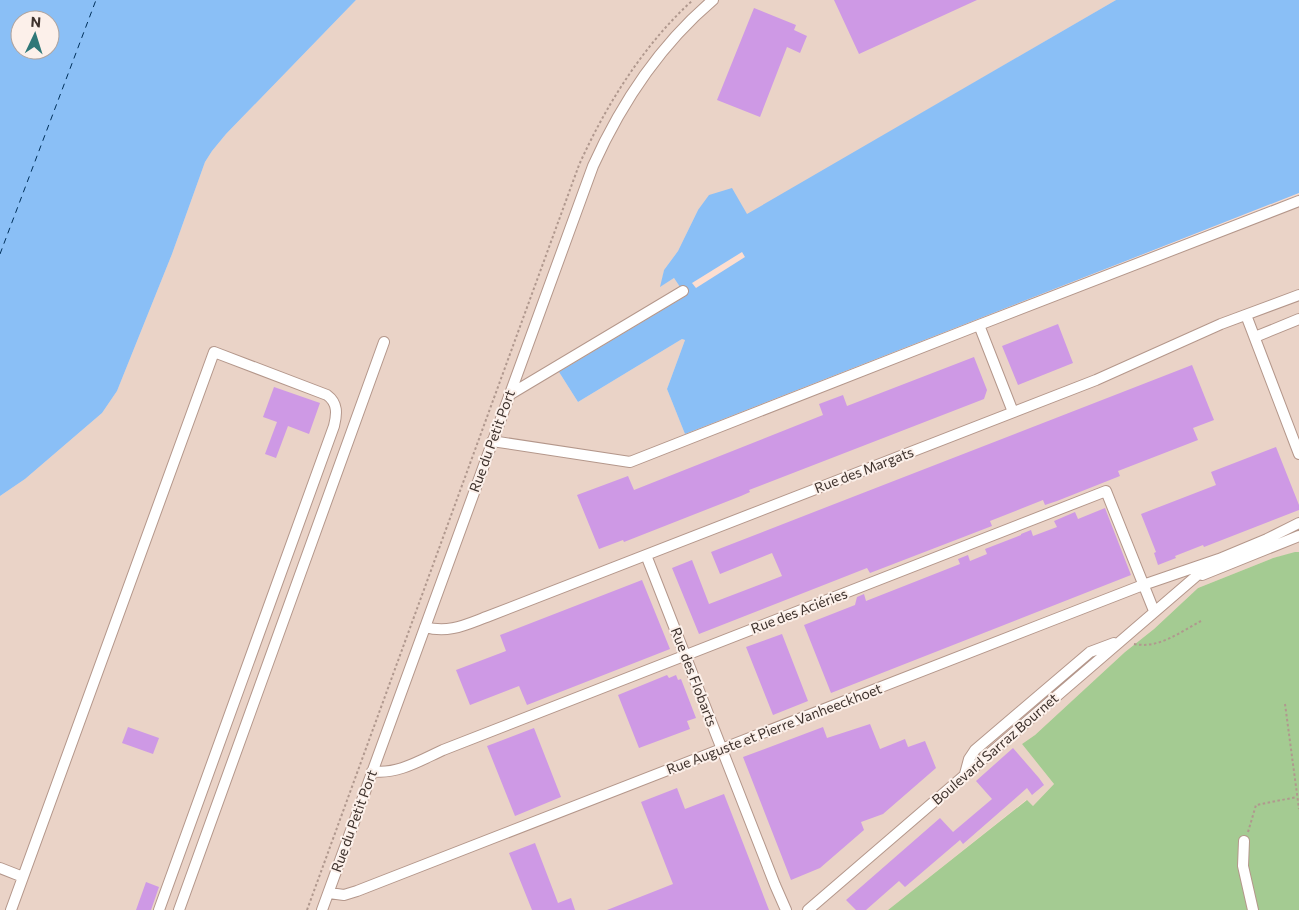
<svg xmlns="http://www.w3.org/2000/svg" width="1299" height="910" viewBox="0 0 1299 910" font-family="Commissioner,sans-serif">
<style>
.industrial{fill:#ead3c7}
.green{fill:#a4cb92}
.water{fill:#8abff6;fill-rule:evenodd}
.pier{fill:#fdded0}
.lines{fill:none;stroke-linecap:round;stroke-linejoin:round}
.ferry{stroke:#00305b;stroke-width:1;stroke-dasharray:6 5;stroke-linecap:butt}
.building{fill:#ce99e5}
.minor-casing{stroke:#b4978b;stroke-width:12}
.path{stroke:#b0988e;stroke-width:2;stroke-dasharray:2.5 2.5;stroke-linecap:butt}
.minor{stroke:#fff;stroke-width:10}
.labels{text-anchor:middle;stroke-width:4;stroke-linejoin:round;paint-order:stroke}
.street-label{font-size:14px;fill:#3e322d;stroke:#fcf0ea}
</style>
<rect width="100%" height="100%" fill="#fdded0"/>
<path class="industrial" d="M356 0H1116L747 215 698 210 678 251 664 270 661 286 674 278 686 296 559 372 578 402 682 339 685 340 667 389 685 434 1299 194V552L1273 558 1198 588 1154 629 1125 652 1035 735 1022 744 1054 784 1033 806 1026 800 888 910H0V496L25 479 102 413 117 391 172 254 205 162 212 151 226 134Z"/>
<path class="green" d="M1295 552H1299V910H888L1027 800 1033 806 1054 784 1022 744 1035 735 1125 652 1154 629 1198 588 1273 558Z"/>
<path class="water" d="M0 0H356L226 134 212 151 205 162 172 254 117 391 102 413 25 479 0 496ZM20 20H50V50H20Z
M1116 0H1299V193L685 434 667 389 685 340 682 339 578 402 559 372 686 296 674 278 660 287 664 270 678 251 698 210 709 195 732 188 747 214Z"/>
<path class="pier" d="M742 252 745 257 696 288 692 283Z"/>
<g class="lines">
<path class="ferry" d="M0 254 96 0"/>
</g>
<path class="building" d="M834 0H977L859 54Z
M754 8 796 25 794 30 807 36 800 53 787 47 760 117 717 100Z
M1058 324 1073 363 1018 385 1002 346Z
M974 357 987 390 984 399 749 490 750 492 741 496 624 542 623 540 599 549 577 495 628 476 634 490 823 415 819 404 843 395 847 406Z
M1192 365 1214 420 1193 428 1198 440 1118 471 1120 476 1057 501 1045 505 1043 500 990 521 992 526 870 573 867 568 699 634 672 568 692 560 709 604 782 576 772 553 720 574 711 552Z
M274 387 320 403 309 434 288 426 276 458 265 454 277 422 263 417Z
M1276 447 1299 505V510L1204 547 1203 545 1175 556 1176 558 1158 565 1154 553 1156 552 1141 514 1216 485 1211 472Z
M1105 508 1131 575 831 693 804 625 855 605 857 597 864 594 866 601 960 564 958 559 968 555 970 561 987 554 985 549 1021 535V534L1031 530 1033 536 1057 527 1054 521 1075 512 1078 519Z
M642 580 670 649 527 705 519 686 470 705 456 670 506 651 500 635Z
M782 634 808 701 773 715 746 647Z
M667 675 669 678 676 675 678 680 681 679 696 718 687 721 690 729 639 748 618 695Z
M870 724 880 749 905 739 908 747 925 741 936 768 883 814 861 822 864 830 820 868 791 880 743 757 823 727 827 738Z
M128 727 159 738 153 754 122 743Z
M534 728 561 797 515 816 487 746Z
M1013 748 1039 778 1044 785 1032 795 1027 788 963 844 960 840 905 887 899 881 866 910H856L846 900 940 818 953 832 992 799 976 781Z
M677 788 685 809 724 794 769 910H607L673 884 641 802Z
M535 843 558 903 571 898 575 910H532L509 853Z
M146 882 159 887 151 910H136Z"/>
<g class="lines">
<g class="minor-casing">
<path id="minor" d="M1246 315 1299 454
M979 325 1013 412
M1255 337 1299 319
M509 395 683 291
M492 441 630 462 979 325 1299 201
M646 555 775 885 786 910
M1202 575 1299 536
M425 627C449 634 467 624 489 616L1096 380 1221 324 1299 295
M372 771C397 775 421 760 443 750L1106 491 1154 611
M965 774 969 759 975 750 1090 652 1114 643
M1244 841 1243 866 1253 910
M0 868 23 877
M329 893 344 895 357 891 1040 625 1143 585 1219 559
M11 910 214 352 327 395C338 403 337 414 334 426L159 910
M179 910 384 342
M322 910 593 166C621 104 661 44 713 0
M808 910 1208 566 1219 559 1267 539 1299 523"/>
</g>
<path class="path" d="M1134 644C1159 649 1180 632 1201 621
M1285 704 1299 809
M1248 832 1256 805 1297 797
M307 910 579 165C606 105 644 44 693 0"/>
<use href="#minor" class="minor"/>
</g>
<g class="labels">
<g class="street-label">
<text transform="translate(492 441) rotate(-70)" y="5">Rue du Petit Port</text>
<text transform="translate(864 470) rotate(-21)" y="5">Rue des Margats</text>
<text transform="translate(799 611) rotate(-21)" y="5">Rue des Aciéries</text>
<text transform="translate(694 677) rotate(69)" y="5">Rue des Flobarts</text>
<text transform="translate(774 729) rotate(-21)" y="5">Rue Auguste et Pierre Vanheeckhoet</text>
<text transform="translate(995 749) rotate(-41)" y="5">Boulevard Sarraz Bournet</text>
<text transform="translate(354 821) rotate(-70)" y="5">Rue du Petit Port</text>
</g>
</g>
<g transform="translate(35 35) rotate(4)"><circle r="24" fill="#fcf0ea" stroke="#b0a49e"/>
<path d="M0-4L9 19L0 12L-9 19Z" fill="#2f7878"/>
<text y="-8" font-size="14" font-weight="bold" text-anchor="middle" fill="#3e322d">N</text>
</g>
</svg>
